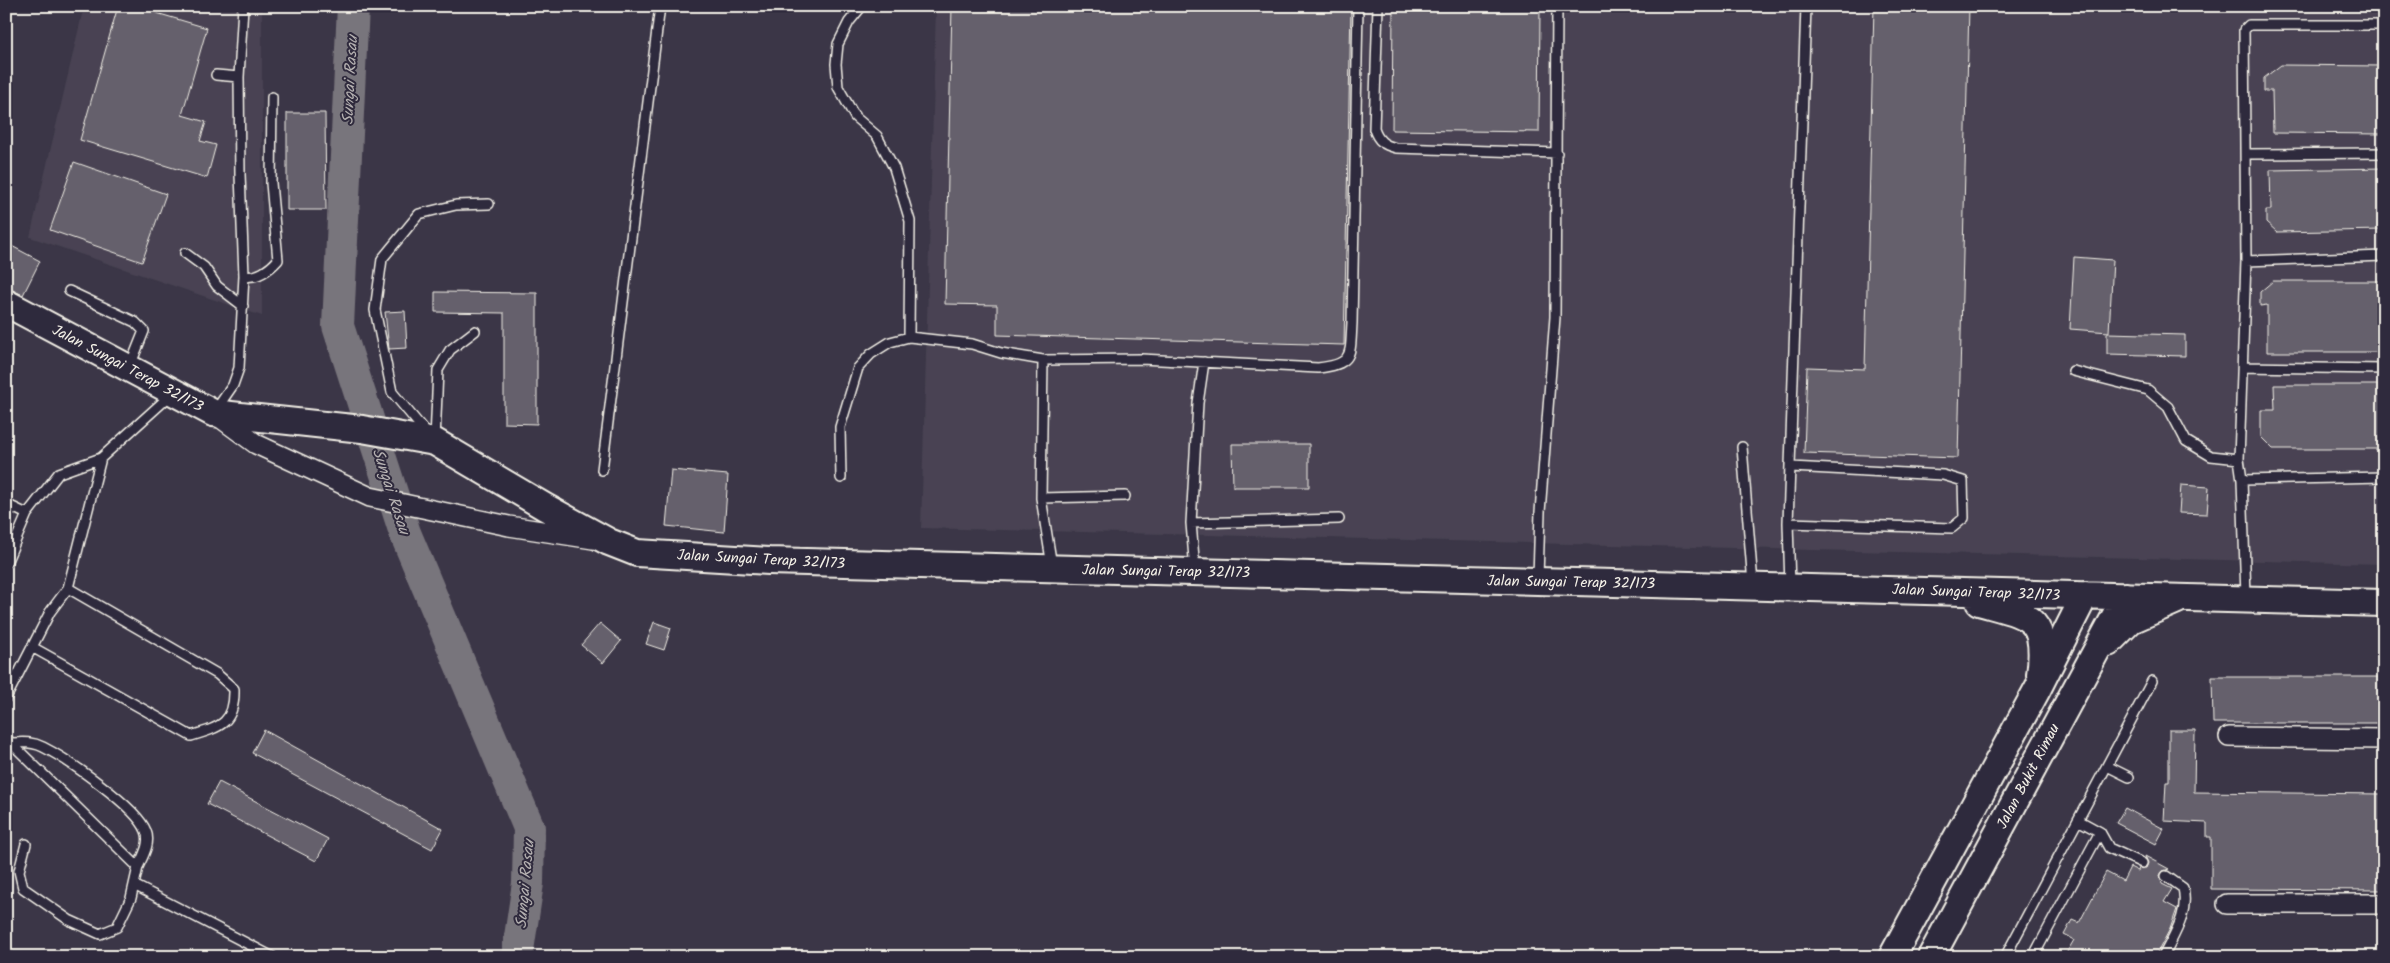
<svg xmlns="http://www.w3.org/2000/svg" width="2390" height="963" viewBox="0 0 2390 963" font-family="Kalam,sans-serif">
<style>
.built{fill:#484352}
.lines{fill:none;stroke-linecap:round;stroke-linejoin:round}
.river{stroke:#78747b;stroke-width:32}
.building{fill:#65616c;stroke:#f4f1e8}
.lane-casing{stroke:#f4f1e8;stroke-width:12}
.street-casing{stroke:#f4f1e8;stroke-width:22}
.secondary-casing{stroke:#f4f1e8;stroke-width:30}
.lane{stroke:#2f2a3d;stroke-width:9}
.street{stroke:#2f2a3d;stroke-width:19}
.secondary{stroke:#2f2a3d;stroke-width:26}
.labels{text-anchor:middle;stroke-width:4;stroke-linejoin:round;paint-order:stroke}
.street-label{font-size:15px;fill:#f4f1e8;stroke:#2f2a3d}
.water-label{font-size:16px;font-style:italic;fill:#b6b2b2;stroke:#2f2a3d}
</style>
<rect width="100%" height="100%" fill="#3b3647"/>
<filter id="ink" filterUnits="userSpaceOnUse"><feTurbulence type="fractalNoise" baseFrequency=".02" numOctaves="2"/><feDisplacementMap in="SourceGraphic" scale="10" xChannelSelector="R" yChannelSelector="G"/><feConvolveMatrix kernelMatrix="1 2 1 2 8 2 1 2 1" color-interpolation-filters="sRGB"/></filter>
<g filter="url(#ink)">
<path class="built" d="M84 6H262V316L30 237Z
M936 6H2384V564L921 528Z"/>
<g class="lines">
<path class="river" d="M353 6 338 326 405 533 529 828 528 883 517 957"/>
</g>
<path class="building" d="M118 6H133L207 28 182 115 206 122 200 141 216 145 207 178 80 140Z
M952 6H1351L1344 345 997 335V305L945 304Z
M1393 6H1540L1539 132 1392 130Z
M1874 6H1969L1958 458 1804 453 1807 367 1865 369Z
M2281 65 2383 66V134L2273 133 2272 91H2264V78Z
M287 113H325L326 210H287Z
M74 162 166 194 142 262 50 230Z
M2384 168V230L2277 232 2266 222V210H2271L2270 170Z
M6 243 40 261 23 295 6 287Z
M2074 257 2113 260 2109 332 2070 329Z
M2273 281H2384V352H2267V305L2260 306V292Z
M435 292 537 293V424L504 423V313L435 312Z
M405 311 407 348 389 349 385 312Z
M2107 333 2185 335V356L2107 354Z
M2274 385H2384V449H2273L2261 437V410H2275Z
M1232 444H1309V487H1233Z
M671 470 728 475 724 532 666 526Z
M2181 485 2209 487 2207 514 2179 513Z
M654 622 671 628 664 650 646 644Z
M600 623 621 641 603 663 581 645Z
M2212 677H2384V723H2213Z
M264 730 443 829 432 849 252 753Z
M2169 730H2195L2194 792 2384 794V890L2211 889V837H2207V823L2164 821 2166 782H2169Z
M219 782 328 839 316 861 207 804Z
M2125 808 2164 829 2156 844 2116 823Z
M2145 856 2169 869 2163 871 2160 875 2162 884 2172 889 2164 902 2177 909 2170 929 2155 957H2064L2074 940 2064 935 2072 920 2079 923 2106 872 2123 881 2130 867 2138 871 2139 868H2146L2148 863Z"/>
<g class="lines">
<g class="lane-casing">
<path id="lane" d="M862 6 849 22 838 44 836 64 838 87 855 117 877 136 894 168 910 221 909 337
M1378 6 1374 129C1378 141 1384 145 1396 148L1557 153
M216 75 239 77
M2247 154 2384 153
M185 253 204 267 217 286 243 306
M2246 261 2384 256
M244 276C257 279 270 269 278 260L271 183 272 97
M69 291 135 322 144 331 130 366
M1043 360 1041 498 1052 566
M1204 362 1198 403 1191 523 1339 519
M2243 367 2384 369
M2073 371 2148 390 2168 407 2186 441 2211 456 2239 459
M215 411 233 385 239 368 244 276 240 174 239 77 243 6
M428 435 392 392 375 310 382 259 419 214 456 205 489 204
M435 440 438 370 450 350 475 331
M1742 447 1753 584
M602 470 660 6
M841 478 840 427 858 368 871 354 890 342 909 337 972 344 1001 353 1043 360 1141 359 1318 368C1354 364 1350 355 1352 323L1358 6
M2242 480 2384 477
M1041 498 1125 496
M6 504 27 514 6 563
M27 514 59 473 101 458 164 401 169 392
M1191 523 1195 570
M1788 523 1952 528 1964 518 1963 481 1943 475 1791 467
M1538 578 1540 512 1555 317 1557 6
M1790 586 1788 523 1806 6
M2246 596 2242 480 2239 459 2246 261 2244 30 2249 25H2384
M32 647 191 736C221 727 235 723 234 689L217 674 68 588
M6 698 50 612 68 588 101 458
M6 738 138 867 131 898 117 927 100 934 69 920 23 888 19 871 26 844
M13 743C24 742 33 742 43 747 67 759 137 807 146 831 151 843 143 856 138 867
M2107 766 2129 777
M2078 820 2100 832 2109 848 2142 863
M134 885 273 957
M2005 957 2152 681
M2033 957 2100 832
M2163 957C2174 934 2189 914 2183 888L2166 876"/>
</g>
<g class="street-casing">
<path id="street" d="M214 413 256 444 370 497 509 526 593 539
M2229 737 2384 739
M2227 904H2384"/>
</g>
<g class="secondary-casing">
<path id="secondary" d="M6 303 213 413 362 429 435 442 545 507 609 542 637 553 769 561 2384 603
M1979 602C2028 616 2048 615 2040 675
M2108 643 2131 620 2177 600
M1892 957 2038 688 2085 595
M1931 957 2126 596"/>
</g>
<use href="#lane" class="lane"/>
<use href="#street" class="street"/>
<use href="#secondary" class="secondary"/>
</g>
</g>
<g class="labels">
<g class="street-label">
<text transform="translate(128 368) rotate(28)" y="5">Jalan Sungai Terap 32/173</text>
<text transform="translate(761 559) rotate(3)" y="5">Jalan Sungai Terap 32/173</text>
<text transform="translate(1166 571) rotate(1)" y="5">Jalan Sungai Terap 32/173</text>
<text transform="translate(1571 582) rotate(1)" y="5">Jalan Sungai Terap 32/173</text>
<text transform="translate(1976 592) rotate(2)" y="5">Jalan Sungai Terap 32/173</text>
<text transform="translate(2028 776) rotate(-62)" y="5">Jalan Bukit Rimau</text>
</g>
<g class="water-label">
<text transform="translate(349 80) rotate(-87)" y="6">Sungai Rasau</text>
<text transform="translate(392 491) rotate(72)" y="6">Sungai Rasau</text>
<text transform="translate(524 884) rotate(-85)" y="6">Sungai Rasau</text>
</g>
</g>
<rect width="2390" height="963" fill="none" stroke="#2f2a3d" stroke-width="25"/>
<rect x="12" y="12" width="2365" height="938" fill="none" stroke="#f4f1e8" stroke-width="2" filter="url(#ink)"/>
</svg>
